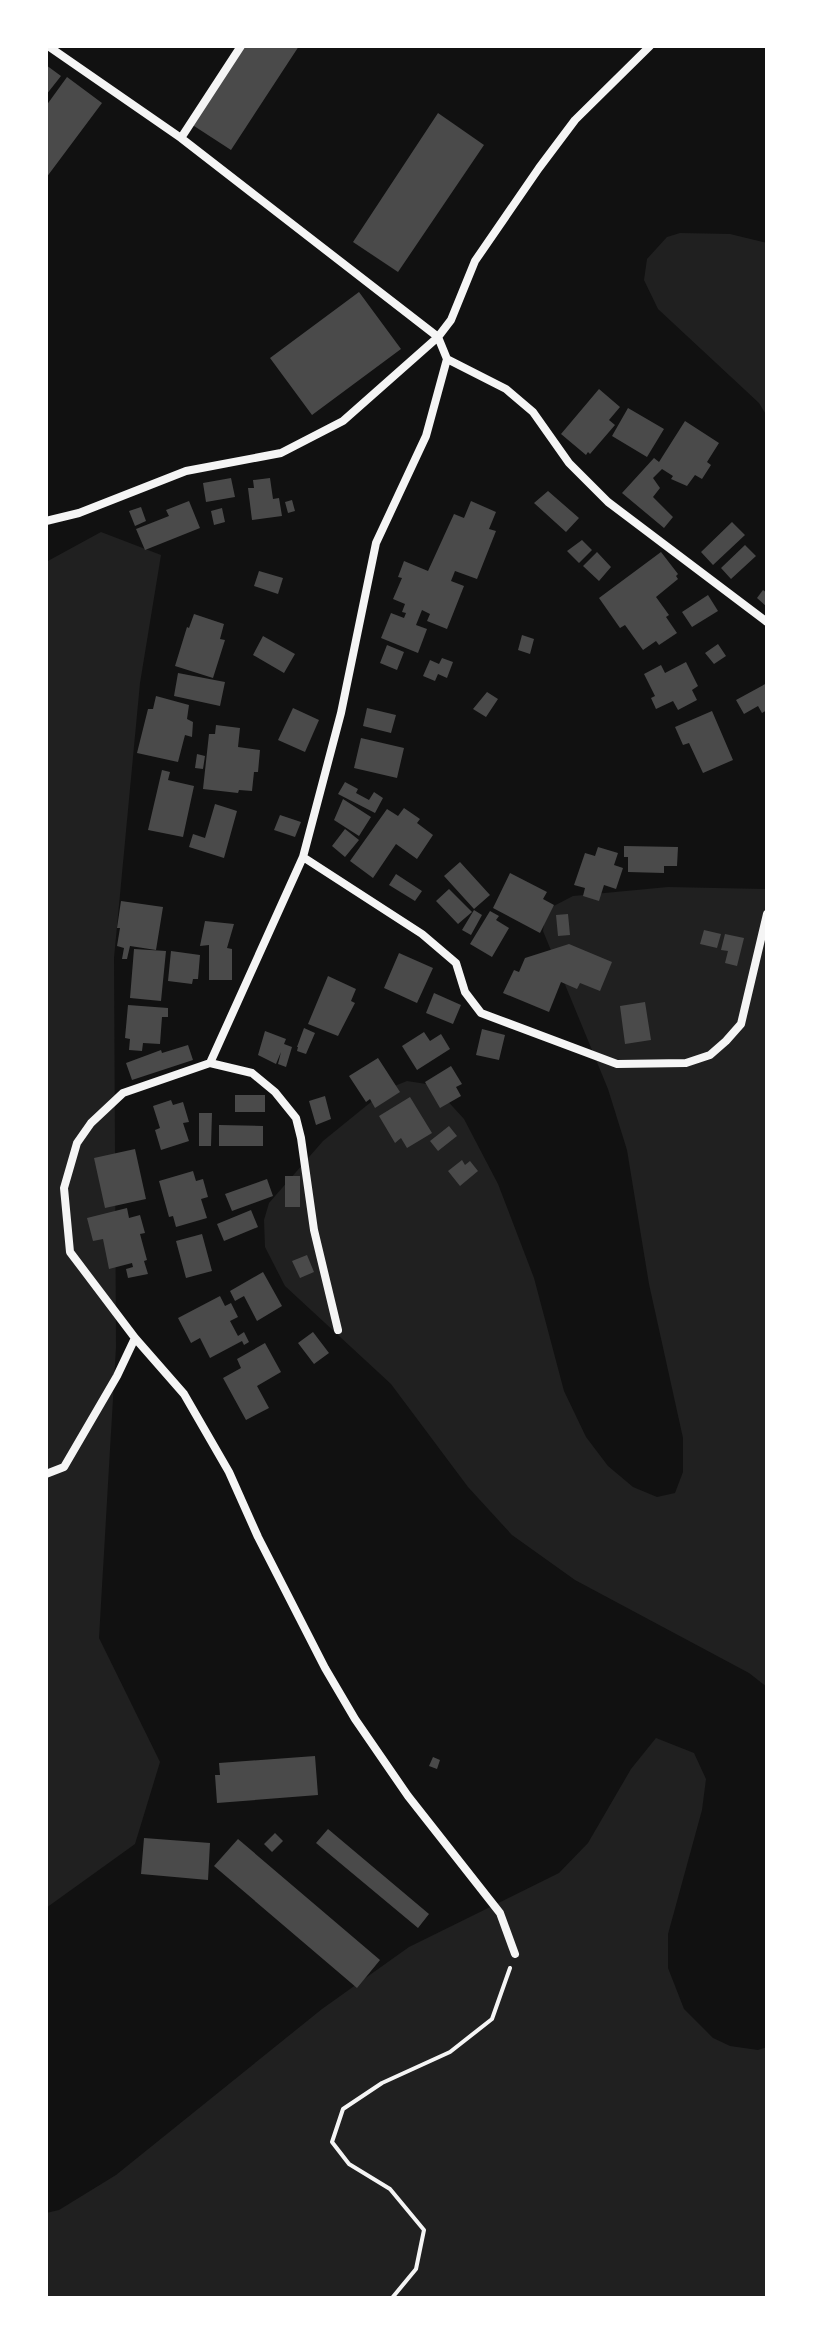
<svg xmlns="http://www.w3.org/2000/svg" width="813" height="2344" viewBox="0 0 813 2344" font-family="'Noto Sans',sans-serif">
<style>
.green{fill:#202020}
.building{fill:#4a4a4a}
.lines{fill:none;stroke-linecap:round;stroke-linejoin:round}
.path{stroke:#f5f5f5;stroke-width:4}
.minor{stroke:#f5f5f5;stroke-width:8}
</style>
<rect width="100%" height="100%" fill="#111"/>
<path class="green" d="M680 233 730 234 767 243V416L759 403 658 309 644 280 647 259 667 237Z
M101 532 161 555 140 683 114 958 116 1347 99 1638 160 1762 135 1844 46 1908V562Z
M668 887 767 889V1687L749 1673 575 1580 512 1535 468 1487 391 1384 285 1286 265 1247 264 1220 269 1203 323 1141 387 1089 407 1081 433 1085 464 1119 498 1184 534 1278 564 1391 586 1437 608 1466 633 1487 657 1497 675 1493 683 1472V1438L649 1284 627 1150 608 1089 543 931 546 910 573 896Z
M656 1738 694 1753 706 1779 702 1810 668 1934V1968L684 2009 713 2038 730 2046 758 2050 767 2047V2298H46V2213L59 2210 116 2175 322 2009 409 1947 559 1873 588 1843 631 1769Z"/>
<path class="building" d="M242 46H299L231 150 191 124Z
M46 65 61 76 46 95Z
M67 77 102 103 46 178V106Z
M438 113 484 145 398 272 353 242Z
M359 292 401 349 312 415 270 358Z
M599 389 620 407 609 420 615 425 590 454 588 452 586 455 561 434Z
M628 408 664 429 647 457 612 436Z
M685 421 719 443 707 462 711 465 702 479 695 475 687 486 671 479 673 476 662 469 653 478 660 488 653 497 673 517 664 528 622 493 654 458 659 462Z
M231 478 235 497 206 502 203 483Z
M270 478 273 499 279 498 282 516 252 520 248 488H254L253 480Z
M548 491 579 518 566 532 534 503Z
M292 500 295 511 288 513 285 502Z
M189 501 200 528 145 550 136 529 169 516 166 510Z
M471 501 496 512 489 529 496 531 477 579 455 571 451 581 464 586 447 629 427 621 430 614 422 610 416 625 427 629 418 653 381 638 391 613 404 618 406 613 402 612 405 604 393 599 402 578 398 577 404 561 428 571 454 514 464 518Z
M141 507 146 521 135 526 129 511Z
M222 508 225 522 214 525 211 511Z
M732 522 745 535 713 565 701 552Z
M582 540 592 550 579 563 567 551Z
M745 545 756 556 731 579 721 568Z
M597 552 611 567 599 581 583 566Z
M661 552 678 574 676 576 678 579 656 597 669 615 666 617 677 633 659 645 656 641 643 650 625 625 620 628 599 598Z
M259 571 283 578 278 594 254 586Z
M763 590 767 593V607L757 598Z
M708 595 718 611 692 627 682 612Z
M194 614 224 624 220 639 225 640 213 678 175 666 187 627 189 628Z
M522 635 534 639 530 654 518 650Z
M263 636 295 654 284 673 253 655Z
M718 644 726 656 714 664 705 653Z
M387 645 404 652 397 670 380 663Z
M442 658 453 662 447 678 438 674 435 681 423 676 430 660 439 664Z
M686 662 698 686 692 690 697 700 678 710 673 701 656 709 651 698 655 696 644 674 661 665 665 673Z
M178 673 225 682 220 706 174 696Z
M767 683V710L762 713 758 706 744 714 736 700Z
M487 692 498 699 486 717 473 709Z
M156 696 189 705 187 719 193 722 192 737 185 735 178 762 137 753 148 709H153Z
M293 708 319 720 305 752 278 740Z
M367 708 396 715 391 733 363 726Z
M712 711 733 760 703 773 689 743 683 745 675 727Z
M216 725 240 728 238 747 260 750 258 772H254L252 791 239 790 238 793 203 789 209 734H215Z
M361 738 404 748 397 778 354 768Z
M197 754 205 756 203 769 195 768Z
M162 770 170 772 168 780 194 786 183 837 148 830Z
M345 782 358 789 356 793 369 800 374 792 383 798 375 813 338 794Z
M343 799 371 817 359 836 334 820Z
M215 804 237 811 224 858 189 847 193 834 205 838Z
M404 808 420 819 417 823 433 835 417 859 396 844 373 878 350 861 387 809 398 816Z
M280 815 301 822 295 837 274 830Z
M345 829 359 840 345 857 332 846Z
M624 846 678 847 677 866H664V873L628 872V857H624Z
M598 847 618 853 614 865 623 868 616 889 604 885 599 901 583 896 585 888 574 885 585 853 595 856Z
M460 862 490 895 474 909 444 876Z
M510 873 547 892 543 899 554 905 540 933 493 908Z
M396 874 422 891 415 901 389 885Z
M449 889 472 912 458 924 436 901Z
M121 901 163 907 156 950 130 946 127 959H122L124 948 117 946 120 928H117Z
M474 910 482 915 471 935 462 930Z
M490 911 499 916 496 920 509 928 492 957 470 944Z
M568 914 570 935 558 936 556 915Z
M205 921 234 924 227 948 232 949V980H209V945L200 946Z
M704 930 721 934 717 948 700 944Z
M725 934 744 938 737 966 725 963 728 951 721 950Z
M569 944 612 962 600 991 580 983 577 989 561 982 549 1012 503 993 514 970 519 972 525 958Z
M134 949 166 951 161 1001 130 998Z
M171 951 200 955 198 979H193L192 984 168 981Z
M399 953 433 968 417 1003 384 988Z
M328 976 356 989 351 1001 355 1003 338 1036 308 1024Z
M434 993 461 1005 453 1024 426 1013Z
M645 1002 651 1040 625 1044 620 1006Z
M128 1005 168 1008V1017H162L160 1044 143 1043 142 1051 129 1050 130 1039 125 1038Z
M304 1028 315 1033 306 1054 297 1051 298 1047H297Z
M482 1029 505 1035 499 1060 476 1055Z
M265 1031 286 1039 284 1044 292 1047 286 1067 278 1064 281 1052 276 1064 258 1055Z
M424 1032 430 1041 441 1034 450 1049 417 1070 402 1046Z
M188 1045 193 1060 132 1080 126 1063 161 1050 162 1053Z
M378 1058 400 1092 375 1108 370 1099 366 1102 349 1076Z
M451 1066 462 1084 456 1087 461 1096 440 1108 425 1082Z
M235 1095H265V1112H235Z
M325 1096 331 1119 316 1125 309 1101Z
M410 1097 432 1133 407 1148 401 1138 395 1143 379 1116Z
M171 1100 173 1105 183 1102 189 1122 183 1123 189 1141 161 1150 155 1130 160 1128 153 1106Z
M199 1113H212L211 1146H199Z
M219 1125 263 1126V1146H219Z
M449 1126 457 1136 438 1151 430 1141Z
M135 1149 146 1199 105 1208 94 1158Z
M462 1160 465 1165 470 1161 478 1171 460 1186 448 1171Z
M193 1171 196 1181 203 1179 208 1197 201 1199 207 1218 176 1227 173 1216 169 1217 159 1181Z
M285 1176H300V1207H285Z
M267 1179 273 1196 232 1211 225 1194Z
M127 1208 129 1218 140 1215 145 1233 140 1234 147 1260 144 1261 148 1274 128 1278 126 1269 133 1267 132 1263 109 1269 103 1239 93 1241 87 1218Z
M251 1210 258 1227 224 1241 217 1224Z
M202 1234 212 1271 186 1278 176 1241Z
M307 1255 314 1272 300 1278 292 1261Z
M263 1272 282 1306 257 1321 244 1296 235 1301 230 1291Z
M220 1296 225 1306 231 1303 238 1317 230 1321 238 1336 244 1332 249 1342 244 1345 242 1341 210 1358 200 1338 191 1343 178 1318Z
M313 1332 329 1353 314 1364 298 1343Z
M265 1343 281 1372 257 1386 269 1408 246 1420 223 1378 241 1368 237 1359Z
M315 1756 318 1795 217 1803 215 1775H220L219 1763Z
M433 1757 440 1760 437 1769 429 1766Z
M328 1829 429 1914 418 1928 316 1843Z
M275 1833 283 1841 272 1852 264 1844Z
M144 1838 210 1843 208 1880 141 1874Z
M238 1839 380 1960 357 1988 214 1866Z"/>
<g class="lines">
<path class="path" d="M392 2298 416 2269 424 2230 390 2189 349 2164 332 2142 343 2109 382 2083 450 2052 492 2019 510 1968"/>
<path class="minor" d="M48 46 181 138 438 337 447 359 506 389 533 412 569 463 608 502 767 622
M181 138 241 46
M46 521 79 513 186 471 281 453 343 421 438 337 451 320 475 261 539 168 575 120 650 46
M303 857 422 934 456 963 465 992 481 1013 617 1064 686 1063 710 1055 726 1041 741 1024 767 914
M210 1063 303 857 341 713 376 543 426 436 447 359
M135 1338 184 1394 229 1472 258 1537 325 1668 355 1719 408 1796 500 1913 515 1954
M46 1474 64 1467 117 1376 135 1338 70 1252 64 1188 77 1143 91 1123 123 1093 210 1063 252 1073 275 1092 296 1118 301 1138 314 1230 338 1330"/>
</g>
<rect width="813" height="2344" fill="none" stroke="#ffffff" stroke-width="96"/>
</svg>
